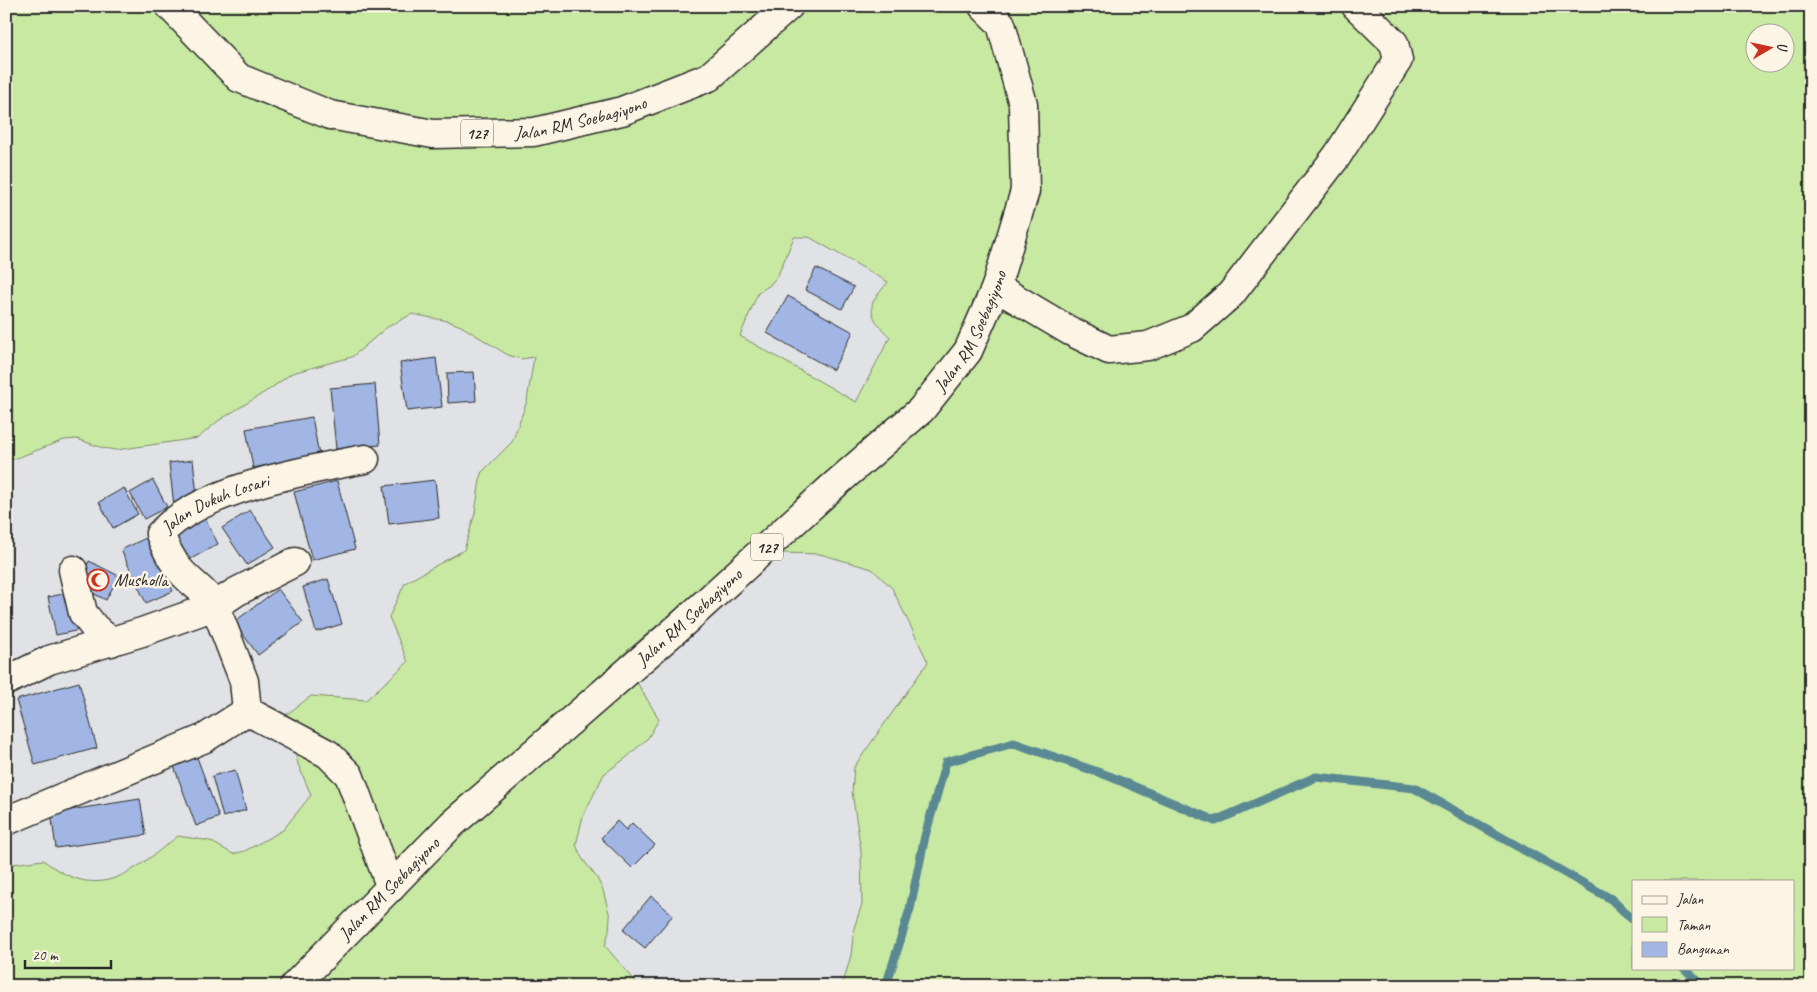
<svg xmlns="http://www.w3.org/2000/svg" width="1817" height="992" viewBox="0 0 1817 992" font-family="Caveat,sans-serif">
<style>
.green{fill:#c8e9a2;stroke:#7a8a66;fill-rule:evenodd}
.lines{fill:none;stroke-linecap:round;stroke-linejoin:round}
.stream{stroke:#5a8993;stroke-width:9}
.building{fill:#a1b6e4;stroke:#2b2b2b}
.minor-casing{stroke:#2b2b2b;stroke-width:31}
.primary-casing{stroke:#2b2b2b;stroke-width:31}
.minor{stroke:#fcf5e5;stroke-width:28}
.primary{stroke:#fcf5e5;stroke-width:28}
.labels{text-anchor:middle;stroke-width:5;stroke-linejoin:round;paint-order:stroke}
.shield{fill:#fcf5e5;stroke:#6a6863;stroke-width:1}
.shield-label{font-size:16px;font-weight:bold;fill:#2b2b2b}
.street-label{font-size:18px;fill:#2b2b2b;stroke:#fcf5e5}
.poi-label{font-size:18px;fill:#2b2b2b;stroke:#fcf5e5;text-anchor:start}
</style>
<rect width="100%" height="100%" fill="#e1e2e5"/>
<filter id="ink" filterUnits="userSpaceOnUse"><feTurbulence type="fractalNoise" baseFrequency=".02" numOctaves="2"/><feDisplacementMap in="SourceGraphic" scale="10" xChannelSelector="R" yChannelSelector="G"/><feConvolveMatrix kernelMatrix="1 2 1 2 8 2 1 2 1" color-interpolation-filters="sRGB"/></filter>
<g filter="url(#ink)">
<path class="green" d="M6 6H1811V986H840L844 980 851 955 854 928 862 904 861 851 852 792 854 767 928 662 892 588 872 569 820 554 743 552 621 656 659 719 648 738 626 758 604 774 583 816 576 845 582 858 597 878 603 890 610 917 609 931 605 946 637 983 650 982 662 986H6V865L43 860C100 904 130 873 178 836L210 841 233 854 245 851 283 830 311 795 298 764 286 715 311 696 366 700 408 662 389 617 405 583 464 550 475 513 481 473 512 442 527 401 534 357 521 359 508 355 461 326 448 321 412 314 386 328 352 357 292 373 270 389 218 421 198 438 116 450 103 448 77 439 64 440 6 462ZM1754 32H1784V62H1754ZM794 237H809L888 282C883 288 877 295 873 302 868 315 881 329 890 337L856 402 740 336 758 293 770 285 778 275ZM1633 881H1793V968H1633Z"/>
<g class="lines">
<path class="stream" d="M1684 968 1703 986
M886 986 910 909 925 836 946 762 1014 743 1109 776 1215 821 1316 777 1414 788 1611 899 1633 920"/>
</g>
<path class="building" d="M816 268 854 287 842 309 805 290Z
M788 296 853 332 833 370 767 333Z
M436 358 442 407 407 411 400 363Z
M474 372 476 401 448 403 447 373Z
M375 384 380 445 336 449 330 388Z
M312 417 319 455 253 468 246 429Z
M193 460 198 503 174 506 169 463Z
M153 480 167 507 144 519 130 493Z
M435 480 439 518 389 524 384 486Z
M337 481 355 549 312 560 294 492Z
M124 488 138 514 113 528 99 502Z
M250 510 275 547 247 565 222 528Z
M204 516 218 544 189 560 174 532Z
M148 537 173 591 146 603 121 550Z
M89 561 119 576 106 600 77 585Z
M328 579 342 624 316 632 303 587Z
M278 589 303 622 258 655 234 622Z
M73 592 80 630 56 635 48 597Z
M79 682 97 748 35 765 16 700Z
M195 752 219 817 196 826 172 761Z
M235 770 246 810 223 817 212 776Z
M140 799 146 835 56 848 51 813Z
M617 821 626 830 632 823 655 845 632 868 601 838Z
M651 896 673 915 645 948 623 930Z"/>
<g class="lines">
<g class="minor-casing">
<g id="minor">
<path d="M996 287 1070 331 1109 350 1148 346 1192 328 1231 294 1337 156 1398 60 1394 43 1356 6"/>
<path d="M73 570 83 613 94 627 111 642"/>
<path d="M6 681 49 660 142 632 215 606 236 592 295 562"/>
<path d="M247 711 328 754 349 775 391 888"/>
<path id="s1" d="M6 821 205 738 247 711 244 681 215 606C206 591 190 583 179 569 171 559 165 547 160 534 200 489 307 470 365 459"/>
</g>
</g>
<g class="primary-casing">
<g id="primary">
<path id="s2" d="M170 6 239 78 330 115 433 134 534 132 622 111 709 77 789 6"/>
<path id="s3" d="M294 986 452 824 680 626 831 488 921 410 968 351 996 287 1025 191 1023 104 1001 24 983 6"/>
</g>
</g>
<use href="#minor" class="minor"/>
<use href="#primary" class="primary"/>
</g>
</g>
<defs>
<g id="mosque-ring" transform="scale(1.125)"><circle r="9.5" fill="#fcf5e5" stroke="#c8321e" stroke-width="1.5"/><path d="M3.5-4.9A6 6 0 1 0 3.5 4.9A5 5 0 1 1 3.5-4.9Z" fill="#c8321e"/></g>
</defs>
<g fill-rule="evenodd">
<use href="#mosque-ring" x="98" y="580"/>
</g>
<g class="labels">
<g class="shield">
<rect x="461" y="119.5" width="32" height="27" rx="4"/>
<rect x="751" y="533.5" width="32" height="27" rx="4"/>
</g>
<g class="shield-label">
<text x="477" y="139">127</text>
<text x="767" y="553">127</text>
</g>
<g class="street-label">
<text dy="6" stroke="none"><textPath href="#s2" startOffset="452">Jalan RM Soebagiyono</textPath></text>
<text dy="6" stroke="none"><textPath href="#s3" startOffset="946">Jalan RM Soebagiyono</textPath></text>
<text dy="6" stroke="none"><textPath href="#s1" startOffset="532">Jalan Dukuh Losari</textPath></text>
<text dy="6" stroke="none"><textPath href="#s3" startOffset="541">Jalan RM Soebagiyono</textPath></text>
<text dy="6" stroke="none"><textPath href="#s3" startOffset="136">Jalan RM Soebagiyono</textPath></text>
</g>
<g class="poi-label">
<text x="114" y="586">Musholla</text>
</g>
</g>
<rect width="1817" height="992" fill="none" stroke="#fcf5e5" stroke-width="25"/>
<rect x="12" y="12" width="1792" height="967" fill="none" stroke="#2b2b2b" stroke-width="2" filter="url(#ink)"/>
<rect x="1632" y="880" width="162" height="90" fill="#fcf5e5" stroke="#a8a49b"/>
<rect x="1642" y="896" width="25" height="8" fill="#fcf5e5" stroke="#a8a49b"/>
<text x="1677" y="904" font-size="15" fill="#2b2b2b">Jalan</text>
<rect x="1642" y="917" width="25" height="15" fill="#c8e9a2" stroke="#a8a49b"/>
<text x="1677" y="930" font-size="15" fill="#2b2b2b">Taman</text>
<rect x="1642" y="942" width="25" height="15" fill="#a1b6e4" stroke="#a8a49b"/>
<text x="1677" y="954" font-size="15" fill="#2b2b2b">Bangunan</text>
<g transform="translate(1770 48) rotate(81)"><circle r="24" fill="#fcf5e5" stroke="#a8a49b"/>
<path d="M0-4L9 19L0 12L-9 19Z" fill="#c8321e"/>
<text y="-8" font-size="14" font-weight="bold" text-anchor="middle" fill="#2b2b2b">U</text>
</g>
<path d="M25 960v8h86v-8" fill="none" stroke="#2b2b2b" stroke-width="2.5"/>
<text x="32" y="960" font-size="15" fill="#2b2b2b" stroke="#fcf5e5" stroke-width="4" paint-order="stroke">20 m</text>
</svg>
